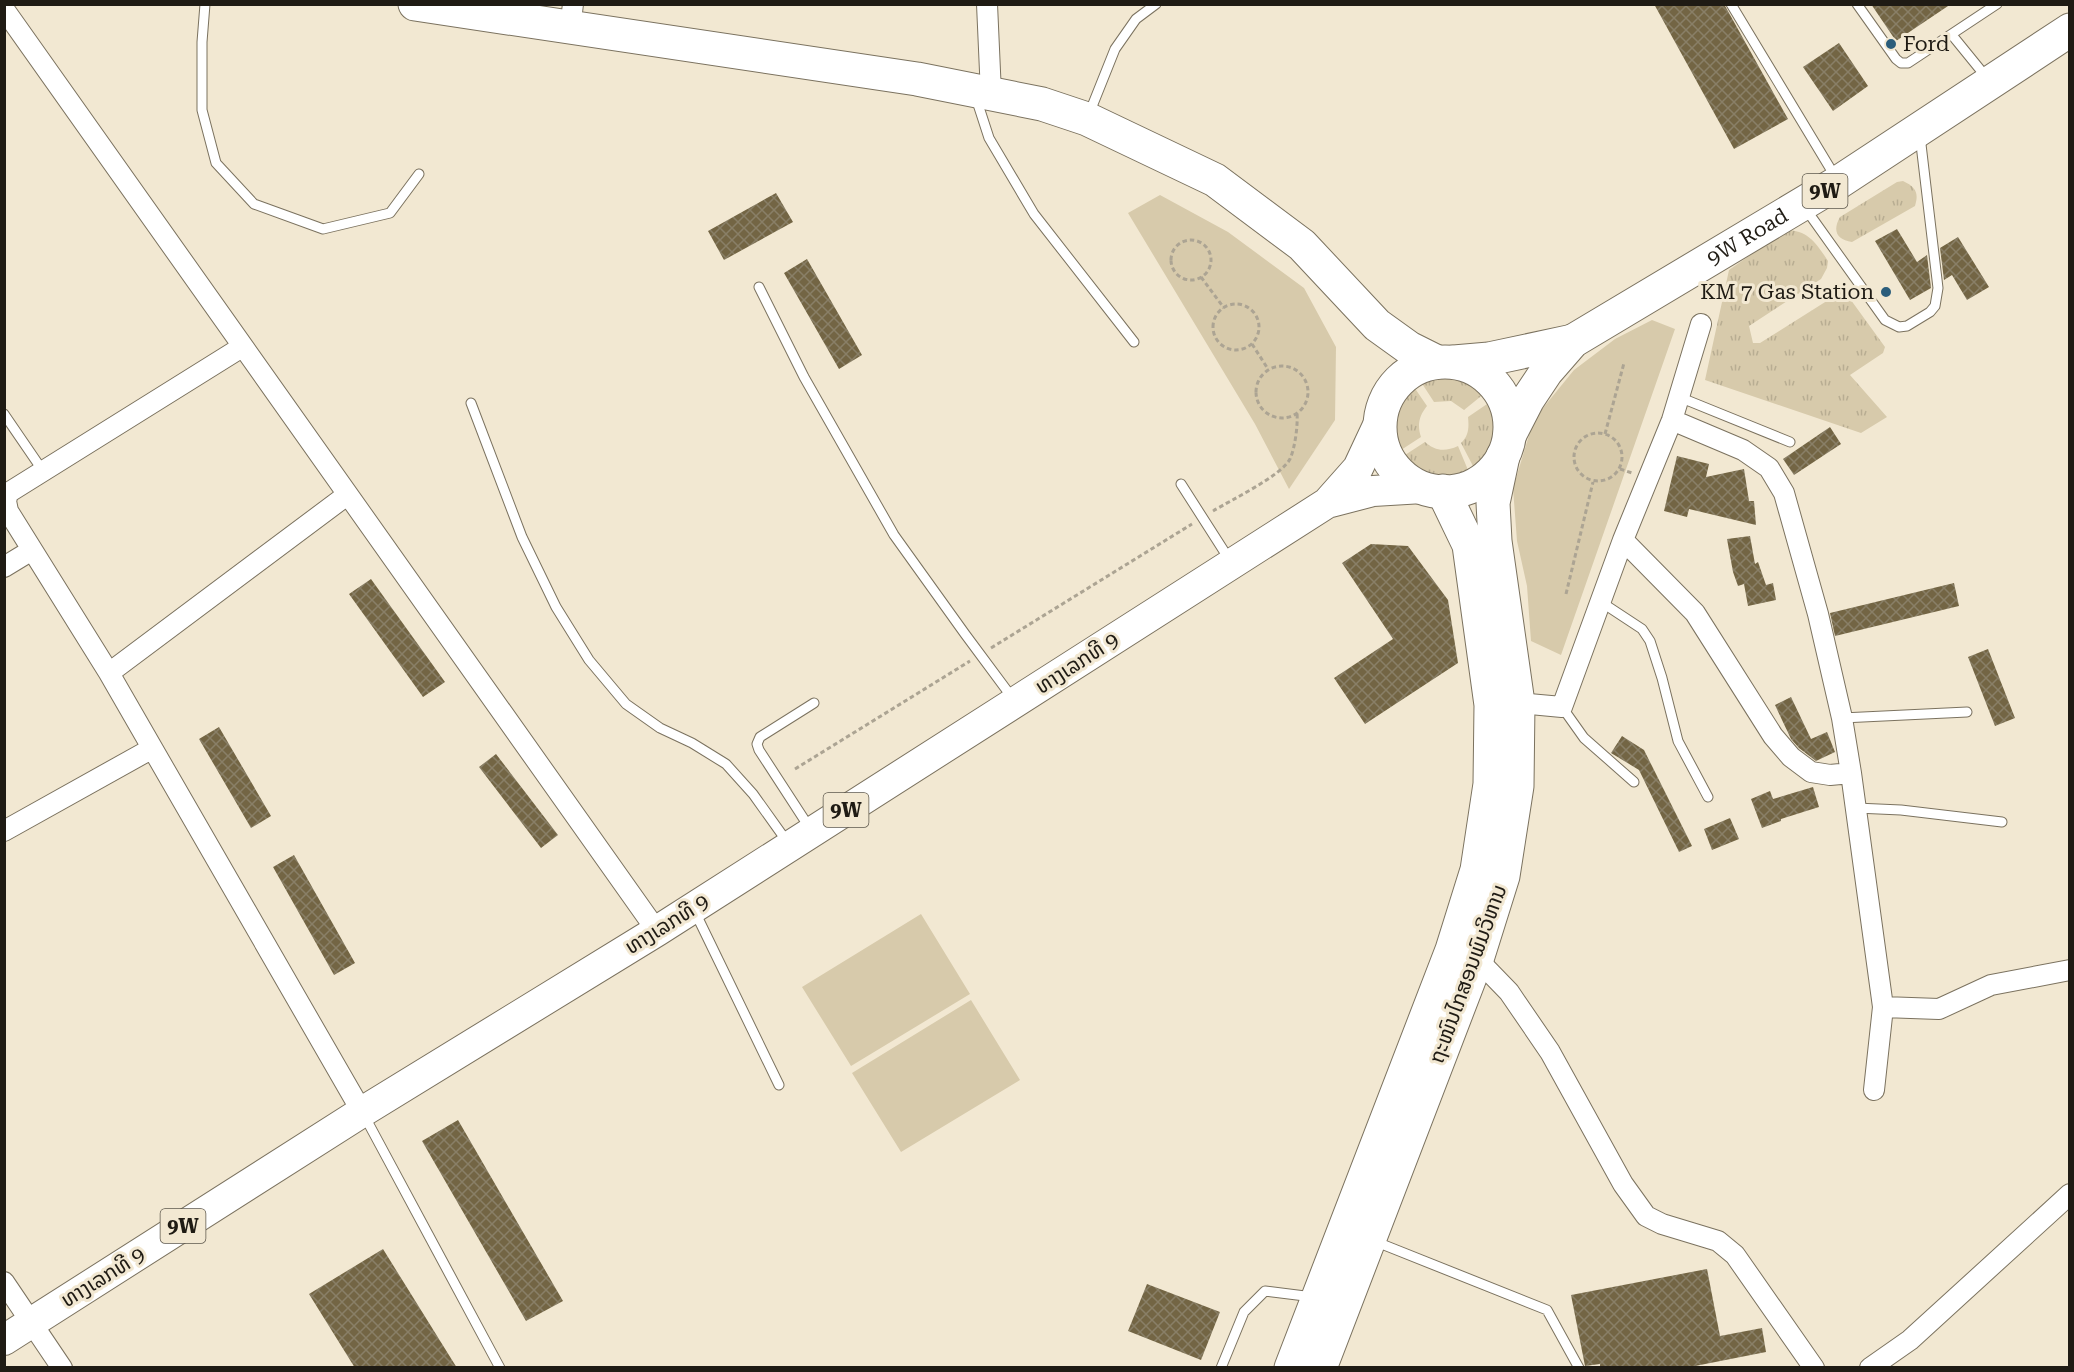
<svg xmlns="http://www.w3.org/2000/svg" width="2074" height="1372" viewBox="0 0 2074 1372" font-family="'Roboto Serif','Noto Sans Lao',serif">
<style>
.grass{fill:url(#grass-tufts)}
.park{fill:#d7caab}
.building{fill:url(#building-cross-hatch)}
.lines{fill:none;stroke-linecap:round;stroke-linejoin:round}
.lane-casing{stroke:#7b725f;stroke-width:11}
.street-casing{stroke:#7b725f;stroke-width:22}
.primary-casing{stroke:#7b725f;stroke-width:32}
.highway-casing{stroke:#7b725f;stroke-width:35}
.path{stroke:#aca493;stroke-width:3;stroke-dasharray:4.5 3;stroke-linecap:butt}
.lane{stroke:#fff;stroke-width:9}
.street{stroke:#fff;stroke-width:20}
.primary{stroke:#fff;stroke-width:30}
.highway{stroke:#fff;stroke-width:33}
.poi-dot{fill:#2b5d7b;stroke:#f2e8d2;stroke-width:2}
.labels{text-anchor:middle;stroke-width:6;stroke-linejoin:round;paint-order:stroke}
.shield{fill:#f2e8d2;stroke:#5e584d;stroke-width:1.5}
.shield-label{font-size:20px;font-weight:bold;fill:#1f1b14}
.poi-label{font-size:21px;fill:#1f1b14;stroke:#f2e8d2;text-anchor:start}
.street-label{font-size:21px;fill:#1f1b14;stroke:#f2e8d2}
</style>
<defs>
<pattern id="grass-tufts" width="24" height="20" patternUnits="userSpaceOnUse" patternTransform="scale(1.5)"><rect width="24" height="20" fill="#d7caab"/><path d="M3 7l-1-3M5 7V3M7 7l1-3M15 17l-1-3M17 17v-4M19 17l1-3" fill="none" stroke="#b8ad92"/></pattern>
<pattern id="building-cross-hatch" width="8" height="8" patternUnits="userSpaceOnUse" patternTransform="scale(1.5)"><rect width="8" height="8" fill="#736544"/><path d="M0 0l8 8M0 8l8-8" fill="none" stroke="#897f67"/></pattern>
</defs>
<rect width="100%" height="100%" fill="#f2e8d2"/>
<path class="grass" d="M1903 181C1916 187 1919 193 1915 206L1852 242C1837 240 1832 231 1840 217L1897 182Z
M1786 230C1808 230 1817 244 1828 261L1827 268 1821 279 1749 326 1753 343H1760L1841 292 1848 296 1885 347 1883 353 1850 375 1887 417 1861 433 1705 380 1729 270Z
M1439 375C1458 376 1470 380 1485 393L1464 410 1451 401 1434 402 1421 382Z
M1414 387 1427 406C1419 416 1417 425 1421 437L1401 450C1393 428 1393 402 1414 387Z
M1490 402C1505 426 1492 451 1474 468L1461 443C1469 436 1469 427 1468 417Z
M1425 442C1435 451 1445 452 1458 446L1468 470C1445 480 1421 475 1405 455Z"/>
<path class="park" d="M1160 195 1228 232 1304 288 1336 347 1335 420 1289 489 1255 424 1128 213Z
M1652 320 1675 329 1561 655 1531 641 1527 586 1517 541 1513 488 1534 419 1574 370 1615 339Z
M921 914 970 994 851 1066 802 987Z
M971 1000 1020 1080 901 1152 852 1073Z"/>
<path class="building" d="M1654 4H1724L1788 119 1734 149Z
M1871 4H1951L1896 41Z
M1839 43 1868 86 1833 111 1803 67Z
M776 193 793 222 724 260 708 231Z
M1897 229 1917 262 1927 255 1931 288 1910 300 1875 241Z
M1958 237 1989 287 1967 300 1952 275 1944 280 1940 248Z
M807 259 862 355 839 369 784 273Z
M1830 427 1841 444 1794 475 1783 459Z
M1677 456 1709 464 1706 477 1744 469 1749 501H1754L1756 525 1689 509 1687 517 1664 511Z
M1750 536 1755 564 1758 562 1766 585 1773 583 1776 600 1748 606 1744 584 1738 586 1733 572 1727 539Z
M1371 544 1408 546 1448 600 1458 663 1365 724 1334 678 1393 639 1342 563Z
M371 579 445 682 423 697 349 594Z
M1954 583 1959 606 1835 636 1830 613Z
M1988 649 2015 718 1995 726 1968 657Z
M1791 697 1811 739 1827 732 1835 752 1816 761 1799 748 1791 739 1775 705Z
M219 727 271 816 251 828 199 739Z
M1622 736 1644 750 1692 846 1679 852 1639 770 1611 753Z
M496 754 558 835 541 848 479 767Z
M1813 787 1819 807 1781 819V821L1762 828 1751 799 1770 791 1773 799Z
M1730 818 1739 839 1712 850 1704 829Z
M294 855 355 963 334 975 273 867Z
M458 1120 563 1301 526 1321 422 1141Z
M383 1249 457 1368H355L309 1294Z
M1707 1269 1720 1336 1762 1328 1766 1352 1685 1368H1600V1364L1585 1366 1571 1295Z
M1147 1284 1220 1312 1201 1360 1128 1331Z"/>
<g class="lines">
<g class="lane-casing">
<path id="lane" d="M205 4 202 42V110L216 163 254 204 323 229 390 213 419 174
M1731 4 1836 178
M1857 4 1896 59 1901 63H1908L1997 4
M1952 35 1987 78
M976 98 989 138 1034 214 1134 342
M1089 114 1115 49 1136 19 1156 4
M1805 208 1885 320 1899 327 1907 326 1930 312 1935 306 1938 288 1920 136
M759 287 804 377 894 535 965 634 1014 700
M1679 397 1790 442
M471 403 522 537 556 607 589 660 626 704 660 728 692 743 726 764 753 794 788 843
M4 414 43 471
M1181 484 1229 559
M1601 602 1642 629 1650 641 1662 678 1678 741 1708 797
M1562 707 1584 738 1634 782
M1842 718 1967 712
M1856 808 1901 810 2002 822
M811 830 759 750 757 744 760 737 814 703
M695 912 779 1085
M365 1117 500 1368
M1374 1241 1547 1310 1579 1368
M1221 1368 1244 1312 1265 1291 1313 1297"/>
</g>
<g class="street-casing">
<path id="street" d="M987 4 991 94
M4 9 657 931
M570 28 573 4
M242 347 8 493 6 501 8 511 109 673 362 1112
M1672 420 1743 450 1769 468 1784 493 1818 614 1842 718 1851 773 1883 1007 1874 1090
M1623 540 1695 613 1773 736 1791 757 1811 772 1830 775 1851 773
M4 567 32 550
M109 673 347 495
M1518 703 1562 707 1623 540 1672 420 1701 324
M4 831 151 749
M1471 957 1477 959 1509 992 1550 1052 1623 1184 1646 1216 1662 1224 1718 1241 1735 1255 1814 1368
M1883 1007 1939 1009 1991 985 2070 970
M4 1282 62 1368
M1870 1368 1910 1340 2070 1194"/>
</g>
<g class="primary-casing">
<path id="primary" d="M1327 503 1373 491 1423 488
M4 1340 362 1112 657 931 1327 503 1358 468 1380 421"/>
</g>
<g class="highway-casing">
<g id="highway">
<path d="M415 4 917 79 1042 104 1087 119 1215 180 1302 245 1377 325 1409 348 1437 362"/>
<path d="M1454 362 1489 359 1573 341"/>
<circle cx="1445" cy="427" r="65"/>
<path id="s1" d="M1510 434 1528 399 1546 372 1573 341 1839 182 2070 30"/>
<path d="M1291 1368 1452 950 1477 870 1490 784 1491 705 1469 545 1443 491"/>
<path d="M1320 1368 1477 959 1503 876 1517 786 1518 703 1495 541 1493 503 1503 456"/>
</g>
</g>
<path class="path" d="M1171 260a20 20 0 1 1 40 0a20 20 0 1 1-40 0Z
M1201 277 1224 308
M1213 327a23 23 0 1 1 46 0a23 23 0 1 1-46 0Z
M1252 344 1268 369
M1256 392a26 26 0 1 1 52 0a26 26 0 1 1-52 0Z
M1574 457a24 24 0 1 1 48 0a24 24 0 1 1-48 0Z
M1605 434 1624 363
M1620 469 1632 473
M1213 511C1231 500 1281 476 1290 459 1295 448 1298 425 1297 413
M1566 594 1593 482
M991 648 1192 524
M795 769 970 661"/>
<use href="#lane" class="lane"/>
<use href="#street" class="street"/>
<use href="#primary" class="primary"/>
<use href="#highway" class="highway"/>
</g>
<g class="poi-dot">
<circle cx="1891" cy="44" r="6"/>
<circle cx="1886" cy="292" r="6"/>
</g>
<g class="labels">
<g class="shield">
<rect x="1802.5" y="174" width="45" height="34" rx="4.5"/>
<rect x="823.5" y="793" width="45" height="34" rx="4.5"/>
<rect x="160.5" y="1209" width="45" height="34" rx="4.5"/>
</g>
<g class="shield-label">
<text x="1825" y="198">9W</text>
<text x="846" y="817">9W</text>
<text x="183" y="1233">9W</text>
</g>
<g class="poi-label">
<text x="1903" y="51">Ford</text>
<text x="1874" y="299" text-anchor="end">KM 7 Gas Station</text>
</g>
<g class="street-label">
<text dy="7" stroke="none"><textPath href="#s1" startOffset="316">9W Road</textPath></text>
<text transform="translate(1077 663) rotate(-33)" y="7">ທາງເລກທີ 9</text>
<text transform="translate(667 924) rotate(-32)" y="7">ທາງເລກທີ 9</text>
<text transform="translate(1468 974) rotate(-70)" y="7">ຖະໜົນໄກສອນພົມວິຫານ</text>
<text transform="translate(103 1277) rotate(-32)" y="7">ທາງເລກທີ 9</text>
</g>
</g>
<rect width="2074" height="1372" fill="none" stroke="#1f1b14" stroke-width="12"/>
</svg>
